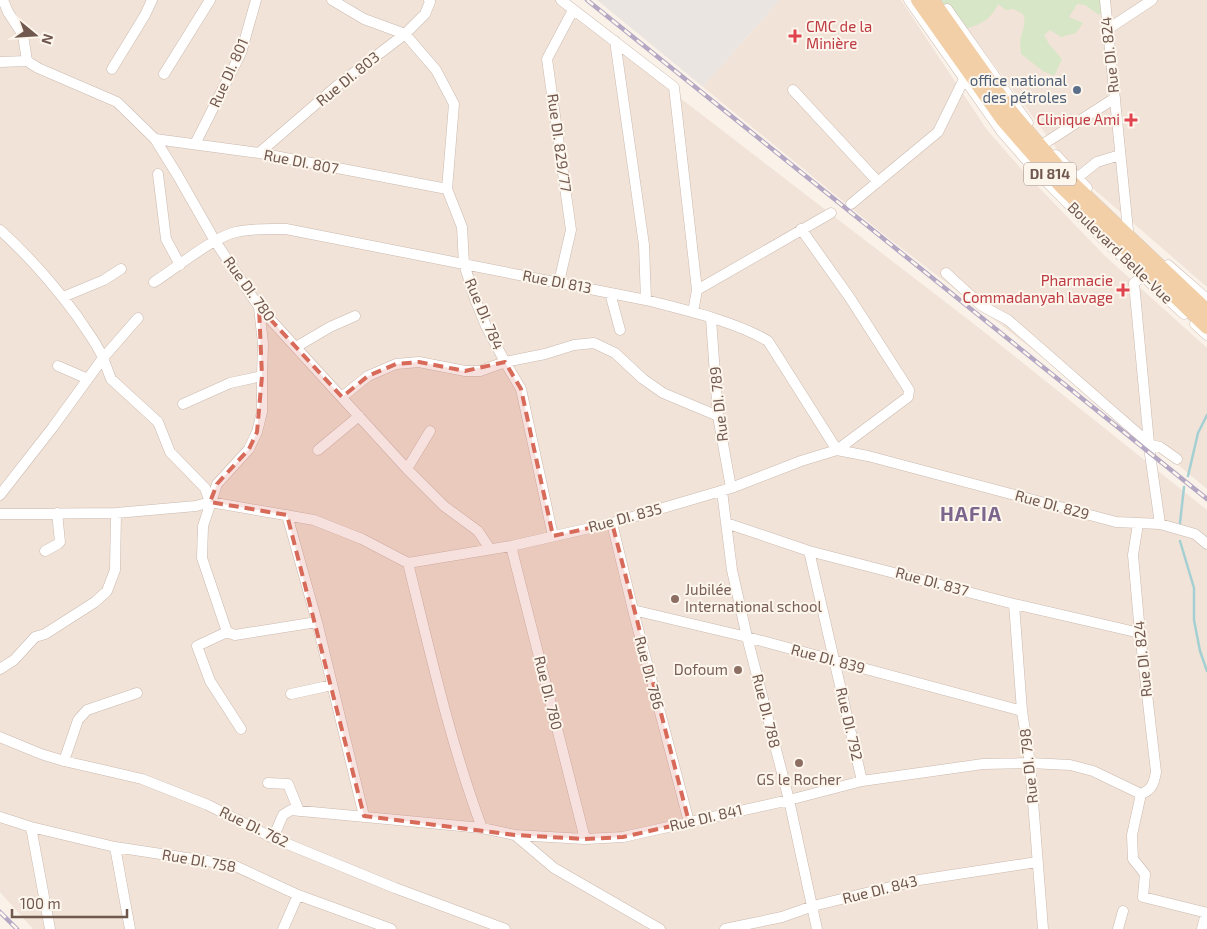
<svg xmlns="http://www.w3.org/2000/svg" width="1207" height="929" viewBox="0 0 1207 929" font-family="'Exo 2',sans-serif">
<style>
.residential{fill:#f1e3d7}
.industrial{fill:#ebe5e1}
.green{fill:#d7e6c7}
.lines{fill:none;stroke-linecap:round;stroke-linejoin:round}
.stream{stroke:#a5d0d3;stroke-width:2.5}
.minor-casing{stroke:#cbb9af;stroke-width:11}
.major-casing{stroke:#d7d0cd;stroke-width:15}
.minor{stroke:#fff;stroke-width:10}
.major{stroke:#f2cfa7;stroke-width:14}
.rail-casing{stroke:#b3a7c3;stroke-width:4.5}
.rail{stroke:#fdf6ed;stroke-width:2.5;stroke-dasharray:8;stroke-linecap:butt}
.marked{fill:#d86a59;fill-opacity:0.2;stroke:#d86a59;stroke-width:4;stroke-dasharray:10 6;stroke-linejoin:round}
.health-dot{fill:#e0444e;stroke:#fdf6ed;stroke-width:2}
.service-dot{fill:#5c6f8a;stroke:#fdf6ed;stroke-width:2}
.education-dot{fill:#8d6e63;stroke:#fdf6ed;stroke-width:2}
.labels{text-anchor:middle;stroke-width:4;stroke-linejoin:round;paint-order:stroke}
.shield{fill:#fdf6ed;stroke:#9b877e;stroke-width:1}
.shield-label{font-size:14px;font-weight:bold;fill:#71584e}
.health-label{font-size:15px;fill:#be3a42;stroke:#fdf6ed;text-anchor:end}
.street-label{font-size:15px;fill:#71584e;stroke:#fdf6ed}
.service-label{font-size:15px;fill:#4e5e75;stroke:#fdf6ed;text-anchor:end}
.education-label{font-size:15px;fill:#785e54;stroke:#fdf6ed;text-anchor:start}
.district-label{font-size:20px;font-weight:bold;letter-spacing:1px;fill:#7c668d;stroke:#fdf6ed}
</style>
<rect width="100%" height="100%" fill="#faf1e8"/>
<path class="residential" d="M0 0H556L606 41 974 324 1207 510V929H33L0 892Z
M780 0H901L987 130 1024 172 1105 256 1207 348V489L1133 427 882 233 703 87Z
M946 0H1207V287L1073 171Z"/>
<path class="industrial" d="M597 0H780L703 87Z"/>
<path class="green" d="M933 0H1101L1104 10 1099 15 1085 5 1077 4 1069 17 1083 23 1076 33 1061 37 1050 30 1044 35 1049 44 1062 59 1054 76 1043 71 1021 54C1021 48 1019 41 1021 36 1024 27 1026 23 1023 14L1013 9 1006 10 998 4C991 20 981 24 965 29Z"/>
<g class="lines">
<path class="stream" d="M1188 476 1198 433 1207 415
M1180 523 1184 487
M1180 541 1194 588V620L1200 651 1207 671"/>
<g class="minor-casing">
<path id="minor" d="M3 0 8 12 23 35 27 61
M332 0 364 19 405 34 436 70 454 104 447 189 462 227 464 264 475 299 486 326 505 362 521 389 553 536
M561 0 674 87 697 290 693 312
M909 0 1002 132 1035 170 1101 237 1184 314
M1105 0 1128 230
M947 9 1028 123
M1108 29 1152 0
M615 41 644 245 646 300
M0 62 27 61 38 68 117 102 155 139 178 176 215 241 259 307 407 469 444 506 478 531 490 549
M112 69 145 15 152 0
M164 74 210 0
M793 90 878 182
M155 139 259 153 447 189
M1045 143 1115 98
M195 144 241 53 256 0
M259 153 338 85 405 34 425 14 430 2 429 0
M1056 155 1087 188
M158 174 166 239 180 265
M1077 178 1097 162 1120 155
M851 204 938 132 964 79
M0 230C29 256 54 285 77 316 86 330 97 343 103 358L138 318
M1168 265 1207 299
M946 273 982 306 1008 320 1151 445 1160 447 1177 459
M1143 276 1134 283 1150 454 1160 524
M154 282C175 269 213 237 236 232 253 228 269 229 286 229L646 300C684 310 735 321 768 341L837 450
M559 282 571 230 547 59 573 10
M697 290 831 213
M610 293 620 330
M63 297 104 280 121 269
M259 307 263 344 262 376V412L257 432 249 449 217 484 203 526 202 558 227 632 235 635 317 622
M711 319 718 416 731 488
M1195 324 1207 335
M296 347 330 327 355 316
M58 366 88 379
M342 397 368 376 396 364 419 362 465 371H480L505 362 545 354 574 345 594 343 615 353 643 379 663 393 718 416
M183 404 230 383 262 376
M318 450 359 416
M837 450 868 456 1116 522 1160 524 1195 534 1207 544
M407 469 430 431
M722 491 732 570 747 637 789 800 817 929
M0 495 53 427 103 358 111 379 158 422 170 452 205 488 210 502
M0 514 116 513 196 506 210 502 314 520 362 539 408 563C430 652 450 742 482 828
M287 515 317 622 364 816
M612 523 633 610 689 822
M726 523 809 551 1014 604 1140 633
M511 546 585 839
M45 551 58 544 60 542 57 513
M809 551 862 781
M408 563 511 546 612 523 731 488 801 461 837 450 908 397 909 390 850 298 801 229
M1014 604 1022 711 1030 763 1043 929
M633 610 747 637 1022 711
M227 632 197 646 210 681 241 729
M0 669 14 660 35 637 45 634 95 602 107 591 115 570 116 513
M291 694 332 685
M0 737 41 754 64 761 142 779 208 805 273 838 395 888 505 929
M64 761 78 720 87 710 137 693
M268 783 288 784 299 811
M1141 794 1132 835 1133 859 1145 874 1143 897 1207 913
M0 817 31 827 115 847 233 865 298 895 391 929
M31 827 50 929
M515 835 554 868 660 929
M273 838 283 815 291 810 482 828 515 835 585 839 623 837 789 800 862 781 983 764 1030 763 1070 765 1093 771 1141 794C1152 790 1154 783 1156 772L1140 633 1133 555 1138 524
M115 847 130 929
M283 929 298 895
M725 929 782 917 813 906 919 880 1037 862
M1118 929 1123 911
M1202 929 1206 913"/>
</g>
<g class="major-casing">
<path id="major" d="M918 0 1003 120 1061 186 1207 327
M932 0 1012 113 1069 180 1207 311"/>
</g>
<use href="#minor" class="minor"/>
<use href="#major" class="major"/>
<g class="rail-casing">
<path id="rail" d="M587 0 1207 499
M0 912 17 929"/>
</g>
<use href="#rail" class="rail"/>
</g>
<path class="marked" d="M259 307 342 397 368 376 396 364 419 362 465 371 505 362 521 389 553 536 612 523 689 822 623 837 585 839 515 835 364 816 287 515 210 502 217 484 249 449 257 432 262 376Z"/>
<g class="health-dot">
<path d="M792.5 28.5h5v5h5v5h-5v5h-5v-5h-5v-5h5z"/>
<path d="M1128.5 112.5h5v5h5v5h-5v5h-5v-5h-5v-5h5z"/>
<path d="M1120.5 282.5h5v5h5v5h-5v5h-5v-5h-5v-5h5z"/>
</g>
<circle class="service-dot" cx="1077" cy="90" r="5"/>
<g class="education-dot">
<circle cx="675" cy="599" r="5"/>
<circle cx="738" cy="670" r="5"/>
<circle cx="799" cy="763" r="5"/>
</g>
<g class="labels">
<rect class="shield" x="1024" y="162.5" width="52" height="23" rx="4"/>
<g class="shield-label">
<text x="1050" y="179">DI 814</text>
</g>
<g class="health-label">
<text x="806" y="32" text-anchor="start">CMC de la<tspan x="806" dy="17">Minière</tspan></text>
<text x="1120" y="125">Clinique Ami</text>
<text x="1113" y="286">Pharmacie<tspan x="1113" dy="17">Commadanyah lavage</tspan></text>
</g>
<g class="street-label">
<text transform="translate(1110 55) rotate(-96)" y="5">Rue DI. 824</text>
<text transform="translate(229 73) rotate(-66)" y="5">Rue DI. 801</text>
<text transform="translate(348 79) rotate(-39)" y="5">Rue DI. 803</text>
<text transform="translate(559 143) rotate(82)" y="5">Rue DI. 829/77</text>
<text transform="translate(301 162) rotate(11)" y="5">Rue DI. 807</text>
<text transform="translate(1120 253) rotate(44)" y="5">Boulevard Belle-Vue</text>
<text transform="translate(557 282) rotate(11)" y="5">Rue DI 813</text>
<text transform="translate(249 289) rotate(54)" y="5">Rue DI. 780</text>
<text transform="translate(484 314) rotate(67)" y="5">Rue DI. 784</text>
<text transform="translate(719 404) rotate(-96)" y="5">Rue DI. 789</text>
<text transform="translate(1052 505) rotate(15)" y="5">Rue DI. 829</text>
<text transform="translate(625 518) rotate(-15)" y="5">Rue DI. 835</text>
<text transform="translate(932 582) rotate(15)" y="5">Rue DI. 837</text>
<text transform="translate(828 659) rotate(15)" y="5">Rue DI. 839</text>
<text transform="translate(1143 659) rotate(-96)" y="5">Rue DI. 824</text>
<text transform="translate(649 673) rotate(75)" y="5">Rue DI. 786</text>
<text transform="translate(548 693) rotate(76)" y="5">Rue DI. 780</text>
<text transform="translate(766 711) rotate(76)" y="5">Rue DI. 788</text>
<text transform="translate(849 724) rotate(77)" y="5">Rue DI. 792</text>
<text transform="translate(1029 766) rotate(-96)" y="5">Rue DI. 798</text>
<text transform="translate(706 818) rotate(-13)" y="5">Rue DI. 841</text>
<text transform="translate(254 827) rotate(26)" y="5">Rue DI. 762</text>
<text transform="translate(199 861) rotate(10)" y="5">Rue DI. 758</text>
<text transform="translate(880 890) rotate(-14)" y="5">Rue DI. 843</text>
</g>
<g class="service-label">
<text x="1067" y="86">office national<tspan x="1067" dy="17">des pétroles</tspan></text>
</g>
<g class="education-label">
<text x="685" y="595">Jubilée<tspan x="685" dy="17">International school</tspan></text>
<text x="728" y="675" text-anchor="end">Dofoum</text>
<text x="799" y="785" text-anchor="middle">GS le Rocher</text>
</g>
<g class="district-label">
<text x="971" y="521">HAFIA</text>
</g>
</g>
<g transform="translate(35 35) rotate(108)" stroke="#fdf6ed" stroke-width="4" paint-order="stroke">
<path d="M0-4L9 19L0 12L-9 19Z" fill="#71584e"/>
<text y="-8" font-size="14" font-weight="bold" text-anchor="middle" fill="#71584e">N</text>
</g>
<path d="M12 909v8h115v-8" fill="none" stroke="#71584e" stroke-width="2.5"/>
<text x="20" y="909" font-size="15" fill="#71584e" stroke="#fdf6ed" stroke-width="4" paint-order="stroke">100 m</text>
</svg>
